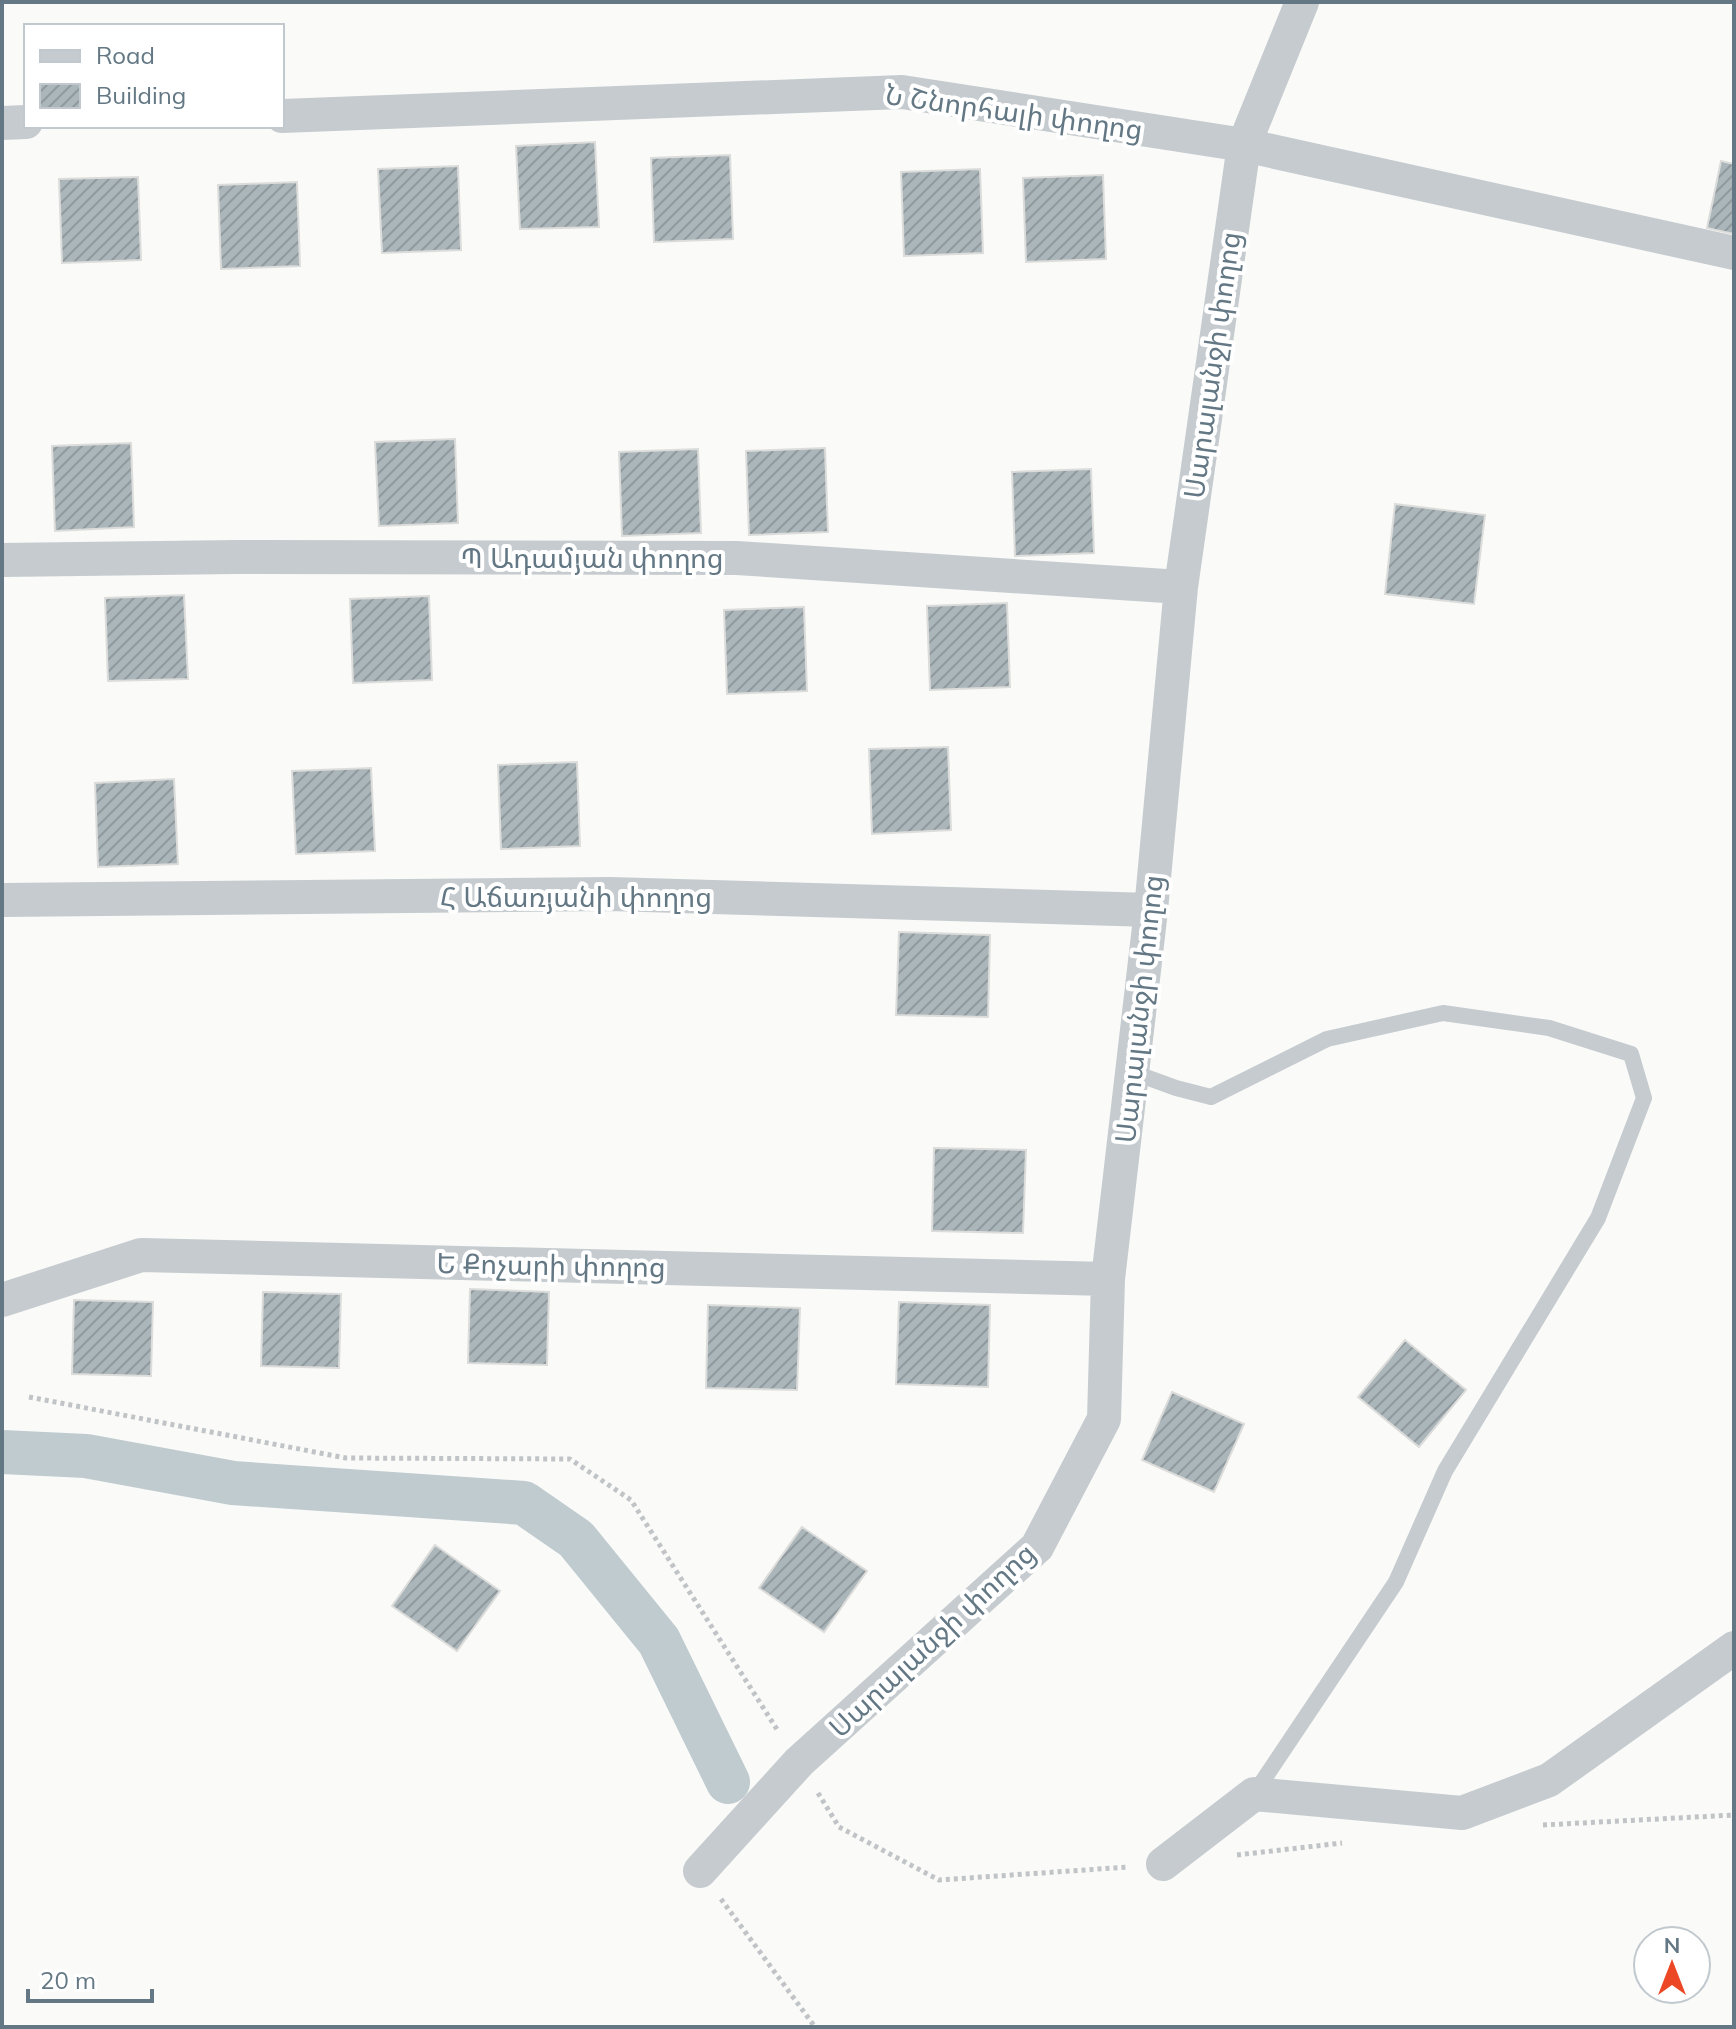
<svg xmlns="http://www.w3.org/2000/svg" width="1736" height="2029" viewBox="0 0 1736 2029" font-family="Mulish,'Noto Sans Armenian',sans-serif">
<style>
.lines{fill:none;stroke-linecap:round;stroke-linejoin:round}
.canal{stroke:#bfcbcf;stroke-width:44}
.building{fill:url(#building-hatch);stroke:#dcdcda;stroke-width:2}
.path{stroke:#c1c4c6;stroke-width:5;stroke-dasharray:4 4;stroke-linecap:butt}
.lane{stroke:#c5cbce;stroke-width:16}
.street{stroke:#c5cbce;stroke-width:34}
.labels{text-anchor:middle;stroke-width:8;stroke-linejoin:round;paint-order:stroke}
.street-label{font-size:28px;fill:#637884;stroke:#fff}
</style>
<defs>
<pattern id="building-hatch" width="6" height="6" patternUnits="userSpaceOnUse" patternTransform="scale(2)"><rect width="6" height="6" fill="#abb6bb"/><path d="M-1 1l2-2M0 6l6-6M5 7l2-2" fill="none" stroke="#8f999e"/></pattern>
</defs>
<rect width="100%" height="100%" fill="#fafaf8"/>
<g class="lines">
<path class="canal" d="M2 1452 86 1456 233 1483 524 1503 576 1539 659 1641 728 1782"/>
</g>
<path class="building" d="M595 142 599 227 520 229 516 146Z
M730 155 733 239 654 242 651 158Z
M1721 161 1734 164V234L1707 228Z
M458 166 461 250 382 253 378 169Z
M980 169 983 253 904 256 901 172Z
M1103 175 1106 259 1026 262 1023 178Z
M138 177 141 260 62 263 59 179Z
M297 182 300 266 221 269 218 185Z
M455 439 458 523 379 526 375 442Z
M131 443 134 527 55 531 52 446Z
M825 448 828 532 749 535 746 451Z
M698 449 701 533 622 536 619 452Z
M1091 469 1094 553 1015 556 1012 472Z
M1395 504 1485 515 1474 604 1385 594Z
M184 595 188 679 108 681 105 598Z
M429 596 432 680 353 683 350 599Z
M1007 603 1010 687 930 690 927 606Z
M804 607 807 691 727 694 724 610Z
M948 747 951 830 872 834 869 749Z
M577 762 580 846 501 849 498 765Z
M371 768 375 851 296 854 292 771Z
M174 779 178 864 98 867 95 783Z
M899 932 990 935 988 1017 896 1015Z
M934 1148 1026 1150 1023 1233 932 1231Z
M470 1289 549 1292 547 1365 468 1363Z
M263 1292 341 1294 339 1368 261 1366Z
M74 1300 153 1302 151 1376 72 1374Z
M899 1302 990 1305 988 1387 896 1384Z
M708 1305 800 1308 797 1390 706 1388Z
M1405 1340 1466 1390 1419 1447 1358 1397Z
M1172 1392 1244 1424 1214 1492 1142 1460Z
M802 1527 867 1571 824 1632 759 1588Z
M435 1545 500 1591 457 1651 392 1606Z"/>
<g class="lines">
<path class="path" d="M29 1397 346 1458 570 1459 631 1500 778 1731
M818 1793 839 1827 939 1880 1128 1867
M1543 1825 1734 1815
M1237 1855 1342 1843
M721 1899 815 2027"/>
<path class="lane" d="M1132 1072 1176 1088 1211 1097 1327 1039 1443 1013 1549 1028 1631 1054 1644 1098 1598 1218 1445 1471 1396 1582 1254 1794"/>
<path class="street" d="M282 116 902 92 1244 145 1734 253
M2 123 26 122
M2 560 236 557 737 558 1181 587
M2 900 610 894 1151 910
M2 1300 141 1255 1108 1279
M1163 1864 1254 1794 1462 1813 1549 1780 1734 1648
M700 1871 799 1762 1037 1547 1104 1419 1108 1279 1151 910 1181 587 1244 145 1302 2"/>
</g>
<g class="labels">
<g class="street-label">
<text transform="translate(1014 112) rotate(8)" y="10">Ն Շնորհալի փողոց</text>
<text transform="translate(1212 365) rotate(-82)" y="10">Սարալանջի փողոց</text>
<text x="592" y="568">Պ Ադամյան փողոց</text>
<text x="576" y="907">Հ Աճառյանի փողոց</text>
<text transform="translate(1139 1009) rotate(-84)" y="10">Սարալանջի փողոց</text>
<text transform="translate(551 1265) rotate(1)" y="10">Ե Քոչարի փողոց</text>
<text transform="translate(932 1640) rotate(-43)" y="10">Սարալանջի փողոց</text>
</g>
</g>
<rect width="1736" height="2029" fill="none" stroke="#637884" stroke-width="8"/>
<rect x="24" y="24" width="260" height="104" fill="#ffffff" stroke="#c1c9ce" stroke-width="2"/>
<rect x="40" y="50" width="40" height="12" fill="#c5cbce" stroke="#c1c9ce" stroke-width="2"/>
<text x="96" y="64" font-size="24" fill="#637884">Road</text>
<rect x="40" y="84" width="40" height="24" fill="url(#building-hatch)" stroke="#c1c9ce" stroke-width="2"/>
<text x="96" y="104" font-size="24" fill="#637884">Building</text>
<g transform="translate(1672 1965)"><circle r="38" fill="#ffffff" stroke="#c1c9ce" stroke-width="2"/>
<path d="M0-6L14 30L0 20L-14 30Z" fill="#ed4825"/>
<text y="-12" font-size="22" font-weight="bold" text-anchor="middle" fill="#637884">N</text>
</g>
<path d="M28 1989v12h124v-12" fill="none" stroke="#637884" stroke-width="4"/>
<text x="40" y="1989" font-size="24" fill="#637884" stroke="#ffffff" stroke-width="6" paint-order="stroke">20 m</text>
</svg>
